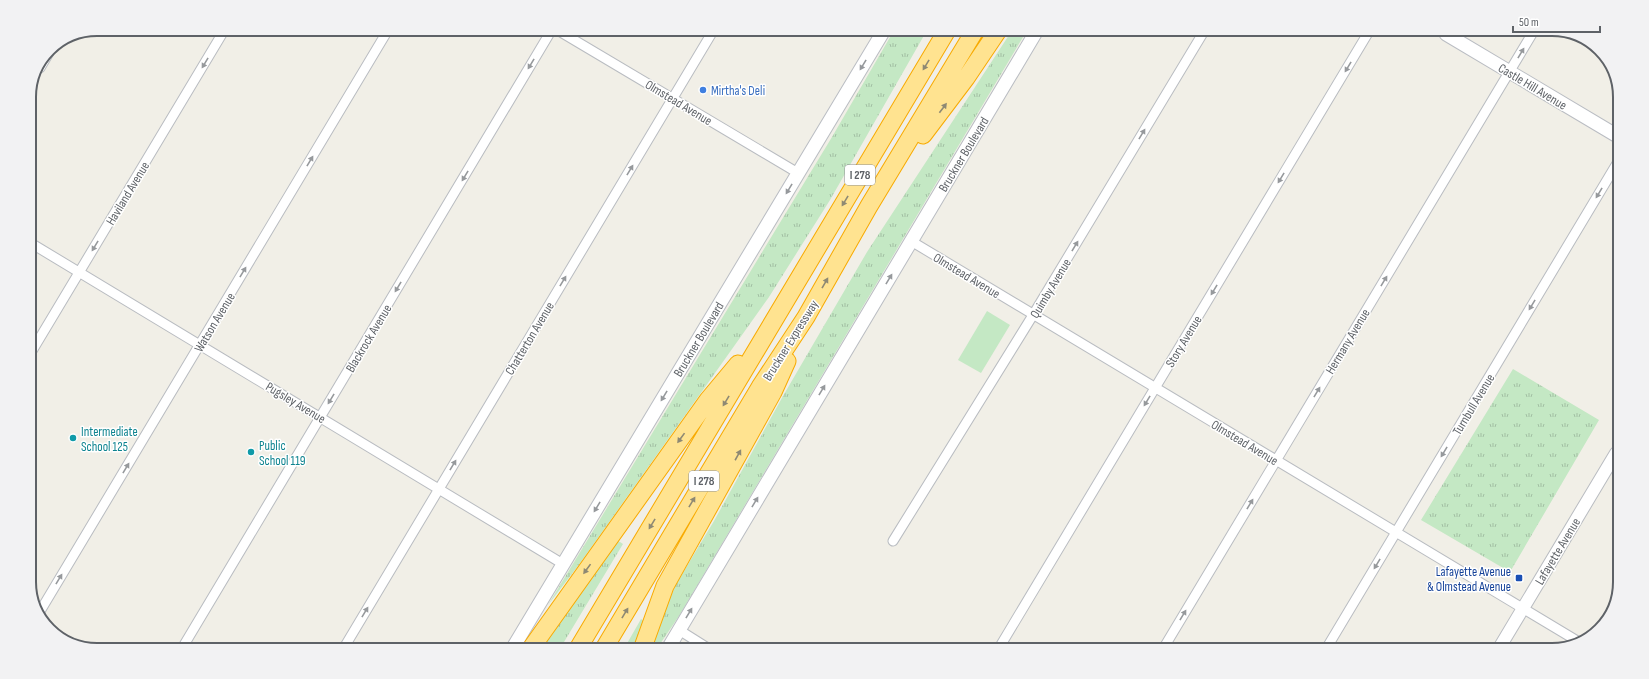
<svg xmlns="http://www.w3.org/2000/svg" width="1649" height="679" viewBox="0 0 1649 679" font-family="'Sofia Sans Condensed',sans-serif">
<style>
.grass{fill:url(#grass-tufts)}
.pitch{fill:#c4e8c4}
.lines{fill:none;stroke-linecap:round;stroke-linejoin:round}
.minor-casing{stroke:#b9bcc1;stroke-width:11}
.tertiary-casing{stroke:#b9bcc1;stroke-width:14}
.secondary-casing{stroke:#babdc3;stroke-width:15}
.motorway-casing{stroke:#f8aa00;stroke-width:19}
.minor{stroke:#fff;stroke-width:9}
.tertiary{stroke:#fff;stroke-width:12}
.secondary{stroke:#fff;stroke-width:13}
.motorway{stroke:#ffe390;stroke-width:17}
.oneway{fill:#96999c}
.oneway2{fill:#8e8973}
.shop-dot{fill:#3f7fe0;stroke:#fff;stroke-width:1.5}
.culture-dot{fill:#0f9aa8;stroke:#fff;stroke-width:1.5}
.transit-dot{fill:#1a4fb4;stroke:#fff;stroke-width:1.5}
.labels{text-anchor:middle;stroke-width:3;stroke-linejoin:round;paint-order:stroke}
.shield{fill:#fff;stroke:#8e9195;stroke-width:1}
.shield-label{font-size:12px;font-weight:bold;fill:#5e6267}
.street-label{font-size:13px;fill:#5e6267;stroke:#fff}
.shop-label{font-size:13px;fill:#366cbe;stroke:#fff;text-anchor:start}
.culture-label{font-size:13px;fill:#0d838f;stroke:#fff;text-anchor:start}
.transit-label{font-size:13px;fill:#164399;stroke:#fff;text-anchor:end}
.rim{fill:none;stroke:#5e6267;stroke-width:2}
</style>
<defs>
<pattern id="grass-tufts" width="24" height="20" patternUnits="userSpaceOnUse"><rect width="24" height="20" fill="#c4e8c4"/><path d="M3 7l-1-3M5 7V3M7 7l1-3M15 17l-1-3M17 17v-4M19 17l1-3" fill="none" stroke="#a2bfa3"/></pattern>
</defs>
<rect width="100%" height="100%" fill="#f1efe7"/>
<path class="grass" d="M893 32H926L830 200 769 297 578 566 548 605 832 137Z
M1011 32H1026L679 616 658 647H649L676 584 714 521 783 396 867 252Z
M1513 369 1599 420 1510 572 1421 520Z
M617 540 623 544 561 647H541Z
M641 619 644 621 635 647H625Z"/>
<path class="pitch" d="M987 311 1010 325 981 373 958 360Z"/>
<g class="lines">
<g class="minor-casing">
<path id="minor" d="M559 31 798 173
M40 68 53 46
M911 241 1579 642
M29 242 563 564
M29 356 225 29
M893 541 1033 315 1203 33
M39 613 388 30
M679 630 706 647
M184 645 551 31
M345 646 713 31
M999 648 1368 33
M1163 649 1532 34
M1326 649 1619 160"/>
</g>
<g class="tertiary-casing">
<path id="tertiary" d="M1498 650 1616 453"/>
</g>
<g class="secondary-casing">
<path id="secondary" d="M1446 34 1619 137
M514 646 883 32
M669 647 1036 32"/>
</g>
<g class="motorway-casing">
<path id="motorway" d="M923 135 966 78 997 32
M532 647 708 400 738 364
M579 647 946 32
M605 647 760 387 806 317 869 206 974 32
M643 647 665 586 773 392 787 361"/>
</g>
<use href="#minor" class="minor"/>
<use href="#tertiary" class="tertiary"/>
<use href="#secondary" class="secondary"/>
<use href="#motorway" class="motorway"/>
</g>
<defs><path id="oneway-solid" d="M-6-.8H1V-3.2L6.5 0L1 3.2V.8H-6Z"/></defs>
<g class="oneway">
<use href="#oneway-solid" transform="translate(1521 53) rotate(-59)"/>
<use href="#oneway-solid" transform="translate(205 63) rotate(121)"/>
<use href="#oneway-solid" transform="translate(531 64) rotate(121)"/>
<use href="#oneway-solid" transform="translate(863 65) rotate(121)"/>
<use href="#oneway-solid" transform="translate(1348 67) rotate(121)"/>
<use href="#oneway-solid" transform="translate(1142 134) rotate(-59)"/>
<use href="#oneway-solid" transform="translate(310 161) rotate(-59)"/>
<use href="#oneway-solid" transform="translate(630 170) rotate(-59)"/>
<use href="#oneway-solid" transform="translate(465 176) rotate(121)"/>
<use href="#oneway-solid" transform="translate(1281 178) rotate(121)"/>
<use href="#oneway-solid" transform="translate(789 189) rotate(121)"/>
<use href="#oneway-solid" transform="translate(1599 193) rotate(121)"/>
<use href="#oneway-solid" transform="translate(95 246) rotate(121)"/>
<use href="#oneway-solid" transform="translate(1075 246) rotate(-59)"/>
<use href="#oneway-solid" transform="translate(243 272) rotate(-59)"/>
<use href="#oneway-solid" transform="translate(889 279) rotate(-59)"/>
<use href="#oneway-solid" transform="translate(563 281) rotate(-59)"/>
<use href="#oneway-solid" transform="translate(1384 281) rotate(-59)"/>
<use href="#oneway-solid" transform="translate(398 287) rotate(121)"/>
<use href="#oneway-solid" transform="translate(1214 290) rotate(121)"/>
<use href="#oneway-solid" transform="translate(1532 305) rotate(121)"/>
<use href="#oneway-solid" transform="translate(822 390) rotate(-59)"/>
<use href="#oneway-solid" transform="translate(1317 392) rotate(-59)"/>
<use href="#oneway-solid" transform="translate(664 396) rotate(121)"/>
<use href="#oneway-solid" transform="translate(331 399) rotate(121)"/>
<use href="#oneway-solid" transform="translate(1147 401) rotate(121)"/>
<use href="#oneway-solid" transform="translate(1444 452) rotate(121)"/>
<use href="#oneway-solid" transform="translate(453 465) rotate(-59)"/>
<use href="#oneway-solid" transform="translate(126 468) rotate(-59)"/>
<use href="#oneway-solid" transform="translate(755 502) rotate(-59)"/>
<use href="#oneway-solid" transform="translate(1250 504) rotate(-59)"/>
<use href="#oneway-solid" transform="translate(597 507) rotate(121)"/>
<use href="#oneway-solid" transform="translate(1377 564) rotate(121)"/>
<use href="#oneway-solid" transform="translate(59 579) rotate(-59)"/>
<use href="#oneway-solid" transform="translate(365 612) rotate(-59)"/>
<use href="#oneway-solid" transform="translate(689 613) rotate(-59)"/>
<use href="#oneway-solid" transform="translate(1183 615) rotate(-59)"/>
</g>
<g class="oneway2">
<use href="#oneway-solid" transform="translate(926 65) rotate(121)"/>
<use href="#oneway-solid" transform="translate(943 108) rotate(-53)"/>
<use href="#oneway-solid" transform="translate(845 201) rotate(121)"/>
<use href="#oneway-solid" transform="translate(825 283) rotate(-60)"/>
<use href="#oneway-solid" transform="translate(726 401) rotate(121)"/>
<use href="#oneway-solid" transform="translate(681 438) rotate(126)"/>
<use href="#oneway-solid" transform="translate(738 455) rotate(-61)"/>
<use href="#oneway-solid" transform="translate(692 502) rotate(-59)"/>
<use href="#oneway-solid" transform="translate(652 524) rotate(121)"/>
<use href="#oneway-solid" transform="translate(587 569) rotate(126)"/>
<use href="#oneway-solid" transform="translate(625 613) rotate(-59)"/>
</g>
<circle class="shop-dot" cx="703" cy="90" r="4"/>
<g class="culture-dot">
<circle cx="73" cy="438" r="4"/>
<circle cx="251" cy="452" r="4"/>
</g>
<rect class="transit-dot" x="1515" y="574" width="8" height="8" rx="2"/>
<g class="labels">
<g class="shield">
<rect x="845" y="165" width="30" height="20" rx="3"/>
<rect x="689" y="471" width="30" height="20" rx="3"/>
</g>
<g class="shield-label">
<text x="860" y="179">I 278</text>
<text x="704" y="485">I 278</text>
</g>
<g class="street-label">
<text transform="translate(1533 86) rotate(31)" y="5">Castle Hill Avenue</text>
<text transform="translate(679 102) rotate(31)" y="5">Olmstead Avenue</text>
<text transform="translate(963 154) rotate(-59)" y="5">Bruckner Boulevard</text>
<text transform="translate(127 193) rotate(-59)" y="5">Haviland Avenue</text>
<text transform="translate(967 275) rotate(31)" y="5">Olmstead Avenue</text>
<text transform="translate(1050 288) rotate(-59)" y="5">Quimby Avenue</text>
<text transform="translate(214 322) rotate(-59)" y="5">Watson Avenue</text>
<text transform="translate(368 338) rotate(-59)" y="5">Blackrock Avenue</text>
<text transform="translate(529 338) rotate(-59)" y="5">Chatterton Avenue</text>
<text transform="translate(698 339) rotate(-59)" y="5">Bruckner Boulevard</text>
<text transform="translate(790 340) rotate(-58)" y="5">Bruckner Expressway</text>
<text transform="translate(1183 341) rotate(-59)" y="5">Story Avenue</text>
<text transform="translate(1347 341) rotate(-59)" y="5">Hermany Avenue</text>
<text transform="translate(296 402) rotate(31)" y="5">Pugsley Avenue</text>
<text transform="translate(1473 404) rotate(-59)" y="5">Turnbull Avenue</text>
<text transform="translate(1245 442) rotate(31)" y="5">Olmstead Avenue</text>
<text transform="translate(1557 551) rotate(-59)" y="5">Lafayette Avenue</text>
</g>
<g class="shop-label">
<text x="711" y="95">Mirtha's Deli</text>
</g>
<g class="culture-label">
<text x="81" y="436">Intermediate<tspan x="81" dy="15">School 125</tspan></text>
<text x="259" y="450">Public<tspan x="259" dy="15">School 119</tspan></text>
</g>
<g class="transit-label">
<text x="1511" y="576">Lafayette Avenue<tspan x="1511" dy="15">&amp; Olmstead Avenue</tspan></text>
</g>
</g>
<path d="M0 0H1649V679H0ZM97 36H1552A61 61 0 0 1 1613 97V582A61 61 0 0 1 1552 643H97A61 61 0 0 1 36 582V97A61 61 0 0 1 97 36Z" fill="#f2f2f3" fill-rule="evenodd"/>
<path class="rim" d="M97 36H1552A61 61 0 0 1 1613 97V582A61 61 0 0 1 1552 643H97A61 61 0 0 1 36 582V97A61 61 0 0 1 97 36Z"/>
<path d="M1513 26v6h87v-6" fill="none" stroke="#5e6267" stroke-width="2"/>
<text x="1519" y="26" font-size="12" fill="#5e6267" stroke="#ffffff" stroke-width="3" paint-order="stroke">50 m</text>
</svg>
